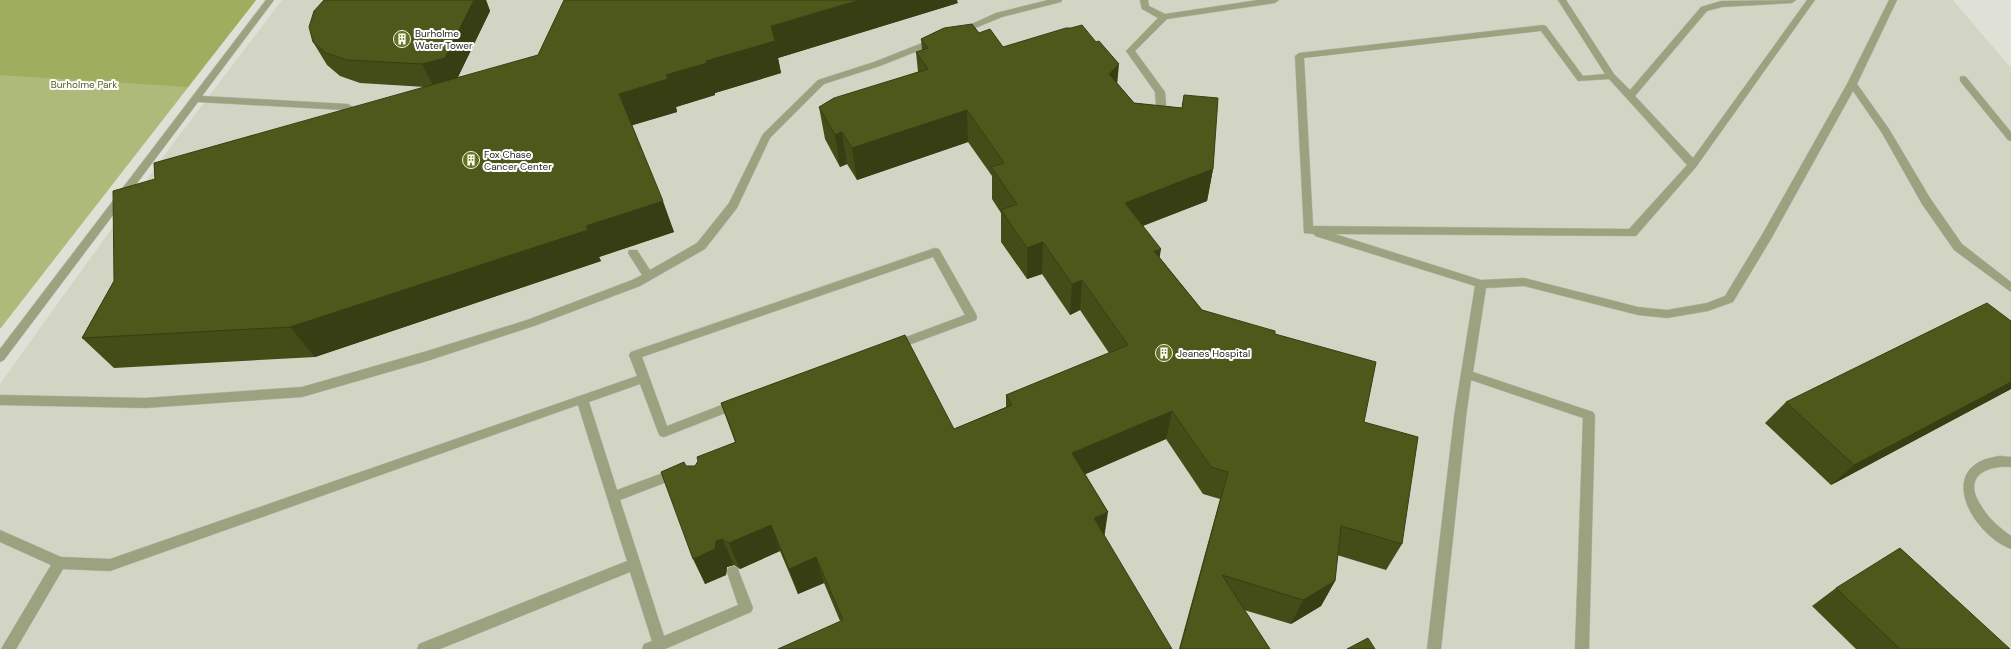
<svg xmlns="http://www.w3.org/2000/svg" width="2011" height="649" viewBox="0 0 2011 649" font-family="'DM Sans',sans-serif">
<style>
.built{fill:#d2d5c4}
.green{fill:#aeba7a}
.forest{fill:#9fad5e}
.lines{fill:none;stroke-linecap:round;stroke-linejoin:round}
.service-casing{stroke:#babcb2;stroke-width:1}
.service{fill:#9ba280;fill-rule:evenodd}
.wall{fill:#444c17}
.shaded-wall{fill:#373e13}
.building{fill:#4f581b;stroke:#373e13}
.labels{text-anchor:middle;stroke-width:4;stroke-linejoin:round;paint-order:stroke}
.poi-label{font-size:10px;fill:#262723;stroke:#fff;text-anchor:start}
.park-label{font-size:10px;fill:#535c22;stroke:#fff}
</style>
<rect width="100%" height="100%" fill="#dfe1d6"/>
<path class="built" d="M282 0H1953L2011 68V649H0V384L166 153Z"/>
<path class="green" d="M0 0H256L0 329Z"/>
<path class="forest" d="M0 0H256L188 87 0 75Z"/>
<g class="lines">
<g class="service-casing">
<path id="service" d="M266 0H274L202 96 348 104 353 107 352 124H346L344 110 198 102 4 360 0 362V349Z
M1048 0H1062L1061 2 1002 17 963 33H957L956 31 996 13Z
M1140 0H1148L1149 6 1165 14 1258 0H1279L1275 3 1167 19 1135 51 1165 92 1167 119 1162 122 1157 119 1155 92 1126 51 1158 18 1142 9Z
M1558 0H1566L1614 74 1630 90 1701 7 1721 1 1796 0 1792 3 1722 7 1707 11 1635 96 1693 158 1807 0H1815L1696 167 1636 236 1335 234 1481 280 1524 278 1638 307 1667 310 1707 303 1725 296 1763 233 1847 84 1889 0H1897L1857 84 1889 129 1930 198 1962 244 2011 282V292L1954 250 1922 204 1882 133 1853 91 1771 239 1733 302 1708 311 1667 318 1638 315 1524 286 1486 288 1473 372 1593 412 1595 415 1589 649H1575L1583 418 1471 380 1466 417 1441 649H1427L1454 417 1475 286 1315 236 1314 234 1304 233 1295 56 1299 53 1543 25 1546 26 1583 76 1605 74ZM1541 31 1578 81 1609 79 1687 165 1629 229 1313 226 1304 58Z
M935 38 938 39V43L880 66 824 84 770 138 737 208 705 249 640 286 534 326 427 361 302 397 145 408 0 405V395L145 398 302 387 427 351 527 320 632 280 642 275 628 253 629 250H637L650 270 697 243 729 203 763 134 818 80 874 62Z
M1963 76 1966 77 2011 132V141L2008 140 1960 81V77Z
M935 248 939 249 976 314 977 317 976 320 898 349H890L888 346 890 343 965 315 933 257 642 357 667 426 737 399 741 401 743 404 741 407 664 437 660 436 658 432 640 384 589 402 617 490 676 468 680 469 682 473 680 477 620 500 664 636 738 605 727 572 728 568 733 566 738 568 739 572 753 608 751 612 665 649H642L644 644 652 641 630 572 440 649H417L419 644 627 561 578 405 110 571 63 569 16 649H1L51 565 0 542V530L61 557 110 559 637 376 629 355 631 352Z
M2000 456 2011 457V467C1983 465 1962 479 1982 507 1989 519 2000 528 2011 536V549C1970 533 1934 464 2000 456Z"/>
</g>
<use href="#service" class="service"/>
</g>
<path class="wall" d="M324 0H486L490 11 458 77 958 3 778 58 781 73 715 93V95L676 107 677 112 632 125 674 232 599 257 601 261 315 357 114 368 82 338 114 281 155 179 425 87 360 83 340 76 327 65 313 42Z
M979 33 1003 47 1118 84 1134 103 1182 108 1184 95 1213 169 1207 201 1143 226 1160 258 1202 310 1275 334 1364 422 1402 544 1386 570 1337 555 1335 581 1321 606 1291 624 1244 610 1270 649H1179L1220 499 1203 494 1166 439 1085 474 1108 512 840 621 824 583 798 594 780 551 740 569 734 565 727 567 726 575 705 584 686 466H695L735 442 721 403 954 429 1006 407V395L1109 353 1080 310 1070 315 1042 274 1027 279 1001 242V213L992 199V176L968 142 857 180 847 164 840 167 825 139 819 107 918 72 916 52 922 50 921 39Z
M2011 321V389L1831 485 1765 423 1786 402Z
M1836 588 2010 649H1856L1812 606Z"/>
<path class="shaded-wall" d="M474 0H486L490 11 456 81 434 87 422 64Z
M859 0H957L958 3 778 58 781 73 715 93V95L676 107 677 112 630 126 619 94 666 75 771 26Z
M1119 64 1116 97 1109 74Z
M967 110 968 142 857 180 852 148Z
M842 132 847 164 840 167 835 135Z
M1213 169 1207 201 1121 234 1125 203Z
M663 201 674 232 599 257 601 261 315 357 290 327 586 226Z
M1043 242 1042 274 1027 279V248Z
M1161 249 1156 280 1154 251Z
M1082 280 1080 310 1070 315 1072 284Z
M2011 382V389L1831 485 1854 465Z
M1172 411 1166 439 1070 481 1072 453Z
M1108 512 1104 539 1094 518Z
M771 525 780 551 740 569 729 543Z
M722 539 734 565 727 567 726 575 705 584 693 559 716 541Z
M816 557 824 583 798 594 789 569Z
M1335 581 1321 606 1291 624 1303 600Z"/>
<path class="building" d="M324 0H474L445 58 422 64 347 60 326 53 313 42 309 27 314 11Z
M564 0H859L771 26 775 41 706 61 707 63 666 75 668 79 619 94 663 201 586 226 588 230 290 327 82 338 114 281 113 191 155 179 154 163 538 55Z
M972 24 979 33 990 29 1003 47 1066 28H1071L1082 25 1096 42 1099 41 1119 64 1109 74 1134 103 1182 108 1184 95 1218 98 1213 169 1125 203 1161 249 1154 251 1202 310 1275 331V334L1376 362 1364 422 1418 437 1402 544 1341 526 1335 581 1303 600 1222 575 1270 649H1180L1228 472 1211 467 1172 411 1072 453 1108 512 1094 518 1172 649H778L843 620 816 557 789 569 771 525 729 543 722 539 716 541 715 549 693 559 661 472 684 462 686 466H695L698 461 697 457 736 442 721 403 905 335 954 429 1012 405 1006 395 1128 345 1082 280 1072 284 1043 242 1027 248 1001 210 1017 204 991 167 1004 163 967 110 852 148 842 132 835 135 819 107 834 98 928 69 916 52 928 48 921 39 944 28Z
M1987 303 2011 321V382L1854 465 1786 402Z
M1900 548 2010 649H1900L1836 588Z
M1368 638 1375 649H1347Z"/>
<defs>
<g id="building-disc" transform="scale(0.9)"><circle r="9.5" fill="#66721d" stroke="#fff"/><path d="M-4-6H4V6H1V3H-1V6H-4ZM-2.5-4.3h1.7v1.8h-1.7ZM.8-4.3h1.7v1.8H.8ZM-2.5-1h1.7V.8h-1.7ZM.8-1h1.7V.8H.8Z" fill="#fff"/></g>
</defs>
<g fill-rule="evenodd">
<use href="#building-disc" x="402" y="39"/>
<use href="#building-disc" x="471" y="160"/>
<use href="#building-disc" x="1164" y="353"/>
</g>
<g class="labels">
<g class="poi-label">
<text x="415" y="37">Burholme<tspan x="415" dy="12">Water Tower</tspan></text>
<text x="484" y="158">Fox Chase<tspan x="484" dy="12">Cancer Center</tspan></text>
<text x="1177" y="357">Jeanes Hospital</text>
</g>
<g class="park-label">
<text x="84" y="88">Burholme Park</text>
</g>
</g>
</svg>
